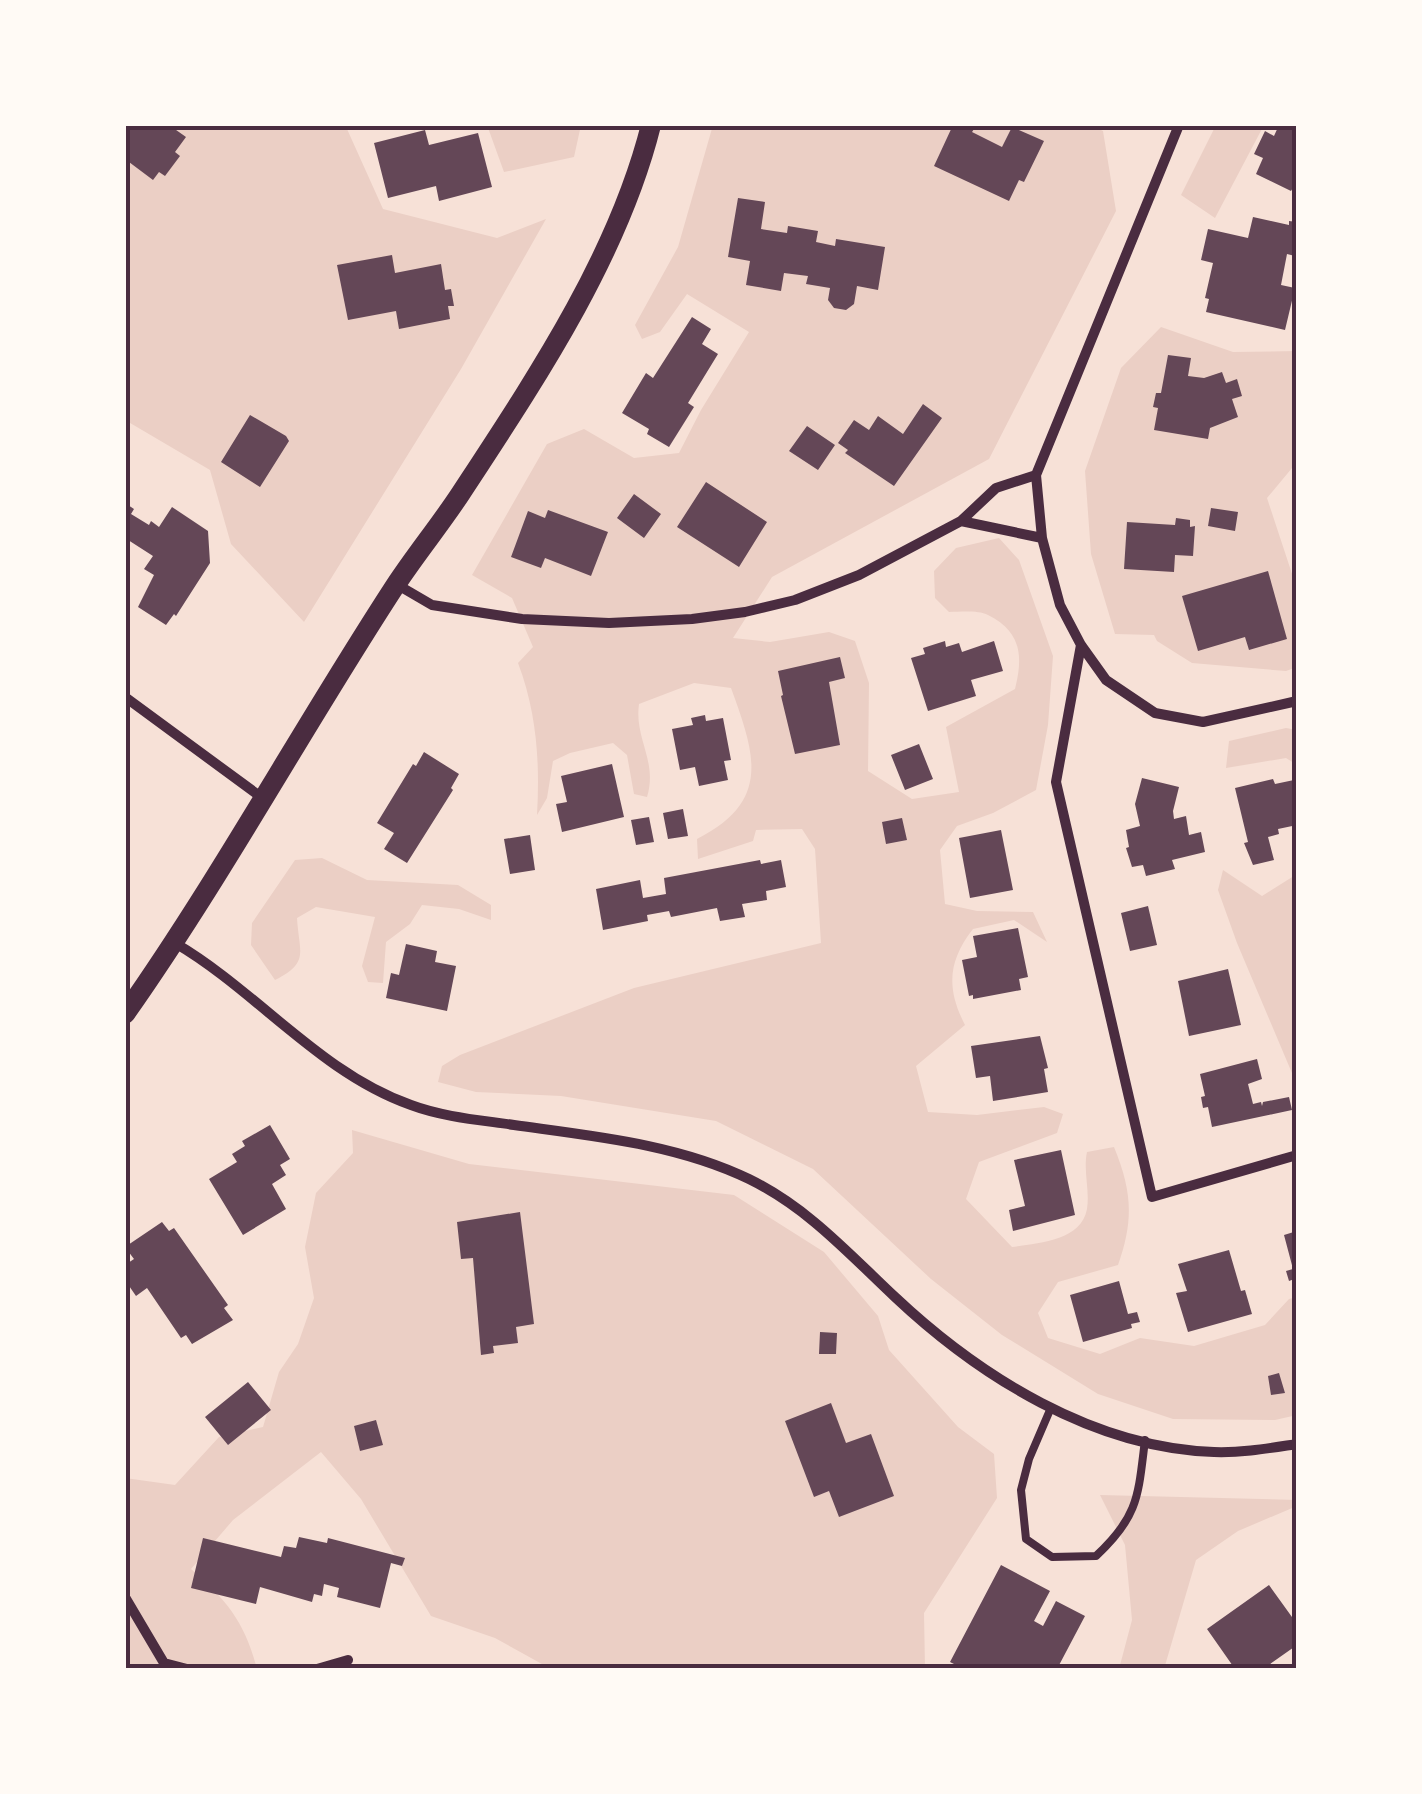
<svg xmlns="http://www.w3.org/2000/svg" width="1422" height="1794" viewBox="0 0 1422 1794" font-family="Ubuntu,sans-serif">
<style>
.green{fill:#ebcfc5}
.building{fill:#644757}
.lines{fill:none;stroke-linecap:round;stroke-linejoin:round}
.service{stroke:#4a2c40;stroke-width:8}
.minor{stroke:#4a2c40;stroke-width:10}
.secondary{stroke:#4a2c40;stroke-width:20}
.neatline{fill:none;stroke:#4a2c40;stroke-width:4}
</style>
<rect width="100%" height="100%" fill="#f7e1d7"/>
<path class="green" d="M125 125H367L347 129 383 209 497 238 546 219 461 369 304 622 231 544 210 470 125 420Z
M487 125H581L574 157 504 172Z
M713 125H1091L1103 131 1116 211 989 459 772 577 733 638 770 642 829 632 855 641 869 683 868 771 912 799 959 792 946 727 1015 689C1023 657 1022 632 988 615 978 610 960 612 949 612L935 598 934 571 956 548 999 538 1019 560 1053 656 1048 725 1036 790 993 813 957 826 940 850 945 904 977 911 1033 912 1047 942 1014 920 973 929C948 961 946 988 965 1025L916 1066 928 1112 977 1115 1044 1107 1063 1114 1057 1133 979 1162 966 1199 1012 1247C1038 1243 1081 1241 1087 1209 1090 1190 1083 1171 1087 1152L1114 1147C1132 1191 1134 1220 1118 1265L1058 1282 1038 1313 1048 1338 1100 1354 1140 1338 1194 1346 1265 1325 1289 1299 1297 1297V1415L1275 1420 1173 1419 1098 1394 1002 1335 931 1279 813 1169 716 1121 561 1096 476 1092 438 1082 442 1066 460 1055 634 988 821 943 815 849 802 829 756 830 753 841 698 859 697 839C772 801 755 754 731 688L694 683 639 704C634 739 658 761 647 797L634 794 627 755 613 743 570 753 553 761 547 798 537 815C540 763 537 713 518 663L533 647 512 598 472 575 547 444 584 429 634 458 679 453 701 410 749 332 687 294 660 332 642 339 635 325 678 247Z
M1216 125H1264L1215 218 1181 195Z
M1161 327 1233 352 1297 351V462L1267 498 1297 589V667L1286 671 1192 663 1157 641 1154 635 1115 634 1091 554 1085 471 1121 368Z
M1286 728 1297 730V765L1286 758 1226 768 1229 741Z
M322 858 367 880 458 885 491 905V920L459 909 422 905 410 924 386 942 383 983 368 982 362 966 375 917 316 907 297 918C299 953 310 962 275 980L251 945 252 923 295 860Z
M1223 870 1262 896 1297 874V1085L1237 943 1218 890Z
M352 1130 469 1164 734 1195 824 1252 878 1316 889 1350 958 1427 994 1454 997 1498 924 1613 925 1669H551L495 1638 431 1616 361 1499 321 1452 233 1520 191 1569C227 1600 245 1623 257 1669H125V1478L175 1485 219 1437 263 1427 279 1372 298 1344 314 1298 305 1247 316 1193 353 1153Z
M1100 1495 1297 1500V1506L1238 1531 1196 1560 1164 1669H1119L1132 1620 1125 1545Z"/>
<path class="building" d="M125 125H169L186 137 175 152 180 156 165 176 159 172 153 180 125 159Z
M953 125H965L974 129 972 132 1002 147 1012 127 1044 141 1024 182 1019 180 1009 201 934 166Z
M1279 125 1297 129V188L1294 186 1291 191 1256 174 1263 158 1254 154 1265 131 1274 136Z
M425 130 429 145 478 133 492 187 439 201 436 186 388 198 374 143Z
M738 198 765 202 761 229 787 233 788 226 818 231 816 242 835 246 836 239 885 247 878 290 857 286 854 304 846 310 834 308 828 300 830 288 806 284 808 276 784 273 781 291 746 285 750 261 728 257Z
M1253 217 1289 225V221L1297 222 1295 256 1287 254 1281 285 1295 288 1285 330 1206 312 1209 299 1205 298 1213 263 1201 260 1208 229 1248 238Z
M392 255 395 273 441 264 445 290 451 289 454 306H448L450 319 399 329 396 311 348 320 337 265Z
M692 317 711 329 702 344 718 354 688 403 694 407 669 447 647 434 649 429 622 413 646 373 653 378Z
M1168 355 1191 358 1188 376 1204 378 1222 372 1226 383 1237 379 1242 396 1232 399 1238 417 1210 428 1208 439 1154 430 1158 408 1153 407 1156 393H1161Z
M923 404 942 418 894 486 845 453 848 450 838 443 854 420 869 430 878 416 903 434Z
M250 415 286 436 289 441 260 487 221 462Z
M807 426 835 445 818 470 789 451Z
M706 482 767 522 739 567 677 527Z
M634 494 661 514 644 538 617 518Z
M125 503 134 509 131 514 149 525 151 521 159 527 172 507 208 531 210 563 176 616 174 614 166 625 138 607 154 575 144 569 153 556 125 538Z
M1211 508 1238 512 1235 531 1208 526Z
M548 510 608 532 591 576 545 558 541 568 511 557 528 511 545 518Z
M1176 518 1190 520V527L1195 526 1193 556 1175 555 1174 572 1124 569 1127 522 1175 525Z
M1268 571 1287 639 1249 650 1245 637 1198 651 1182 596Z
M945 641 946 647 959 643 962 652 994 641 1003 671 971 680 976 696 928 711 911 658 925 654 923 648Z
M840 657 845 678 829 682 840 745 795 754 781 696 783 695 778 671Z
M705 715 706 721 723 718 731 760 724 761 728 780 699 786 695 767 680 770 672 729 693 725 691 718Z
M919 744 933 779 905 790 891 755Z
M424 752 459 774 451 788 453 790 407 863 384 849 394 833 377 823 413 764 416 766Z
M612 764 624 817 562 832 556 804 567 802 561 776Z
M1142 778 1179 787 1173 811 1174 819 1186 816 1189 835 1201 832 1205 852 1172 860 1175 869 1146 876 1143 865 1132 867 1126 848 1129 847 1126 830 1140 826 1135 804Z
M1273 779 1275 784 1294 780 1297 825 1278 829 1279 834 1268 837 1274 860 1253 865 1244 843 1248 842 1235 788Z
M683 809 688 836 668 839 663 813Z
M649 817 654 842 636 845 631 820Z
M902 818 907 840 886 844 882 822Z
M1001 830 1013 890 970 898 959 838Z
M530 835 535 870 510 874 504 839Z
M760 860 761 864 781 860 786 887 766 891 767 900 742 904 745 917 720 921 717 908 671 917 669 911 647 915 648 921 603 930 596 889 640 880 643 898 666 894 664 878Z
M1148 906 1157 945 1130 951 1121 913Z
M1018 928 1028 977 1019 979 1021 990 973 999V995L969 996 962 960 977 957 973 936Z
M406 944 437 951 435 962 456 966 447 1011 386 998 391 973 399 975Z
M1228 969 1241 1025 1189 1036 1178 981Z
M1040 1036 1048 1068 1044 1069 1048 1092 993 1101 990 1076 976 1078 971 1046Z
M1257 1059 1262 1079 1248 1084 1253 1104 1261 1102 1262 1106 1263 1102 1289 1097 1292 1110 1212 1127 1208 1107 1203 1108 1201 1097 1205 1096 1200 1074Z
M270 1125 290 1159 280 1165 286 1175 272 1184 286 1209 243 1235 209 1179 237 1162 232 1154 245 1146 242 1141Z
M1061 1150 1075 1215 1013 1231 1009 1210 1025 1206 1014 1160Z
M520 1212 534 1324 516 1327 518 1343 493 1346 494 1353 481 1355 473 1258 461 1259 457 1222Z
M162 1222 169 1231 174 1228 228 1305 224 1308 233 1320 192 1344 186 1335 181 1338 147 1288 136 1296 125 1280V1265L134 1259 125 1247Z
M1297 1231V1278L1289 1281 1286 1271 1293 1269 1284 1235Z
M1229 1250 1241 1291 1245 1290 1252 1314 1188 1332 1176 1293 1187 1291 1178 1264Z
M1119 1281 1128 1314 1137 1312 1140 1322 1131 1324 1132 1328 1083 1342 1070 1295Z
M820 1332 837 1333 836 1354H819Z
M1279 1373 1285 1393 1271 1395 1268 1376Z
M248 1382 271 1410 228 1445 205 1417Z
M831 1403 846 1443 871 1434 894 1496 839 1517 829 1491 814 1497 785 1421Z
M376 1420 383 1445 360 1451 354 1426Z
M299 1537 327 1543 328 1538 405 1558 402 1566 391 1563 380 1608 337 1597 339 1588 324 1584 322 1596 314 1594 312 1602 260 1587 256 1604 191 1588 203 1538 281 1557 284 1546 296 1548Z
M1001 1565 1050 1591 1034 1621 1043 1626 1056 1601 1085 1616 1057 1669H964L950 1662Z
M1269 1585 1297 1624V1645L1263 1669H1235L1207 1629Z"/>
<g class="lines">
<path class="service" d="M1050 1410 1029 1459 1021 1490 1026 1539 1052 1557 1096 1556C1139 1516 1138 1496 1145 1440"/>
<path class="minor" d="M1179 125 1036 475 1042 538 1060 605 1081 645 1106 680 1155 713 1203 722 1297 701
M961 521 1042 538
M396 584 432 605 522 619 609 623 692 619 745 612 795 600 859 575 961 521 996 488 1036 475
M1081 645 1056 782 1152 1197 1297 1155
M125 697 261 797
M175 943C257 991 320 1073 411 1105 443 1117 480 1120 514 1125 593 1136 677 1144 749 1179 808 1208 848 1253 895 1297 980 1377 1094 1448 1214 1452 1242 1453 1270 1448 1297 1444
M125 1597 164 1663 187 1669
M317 1669 348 1660"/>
<path class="secondary" d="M125 1014C222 876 303 727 395 586 416 554 440 525 461 493 535 380 618 257 651 125"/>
</g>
<rect width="1422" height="1794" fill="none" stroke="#fffaf5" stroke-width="255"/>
<rect x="128" y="128" width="1166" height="1538" class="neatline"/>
</svg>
